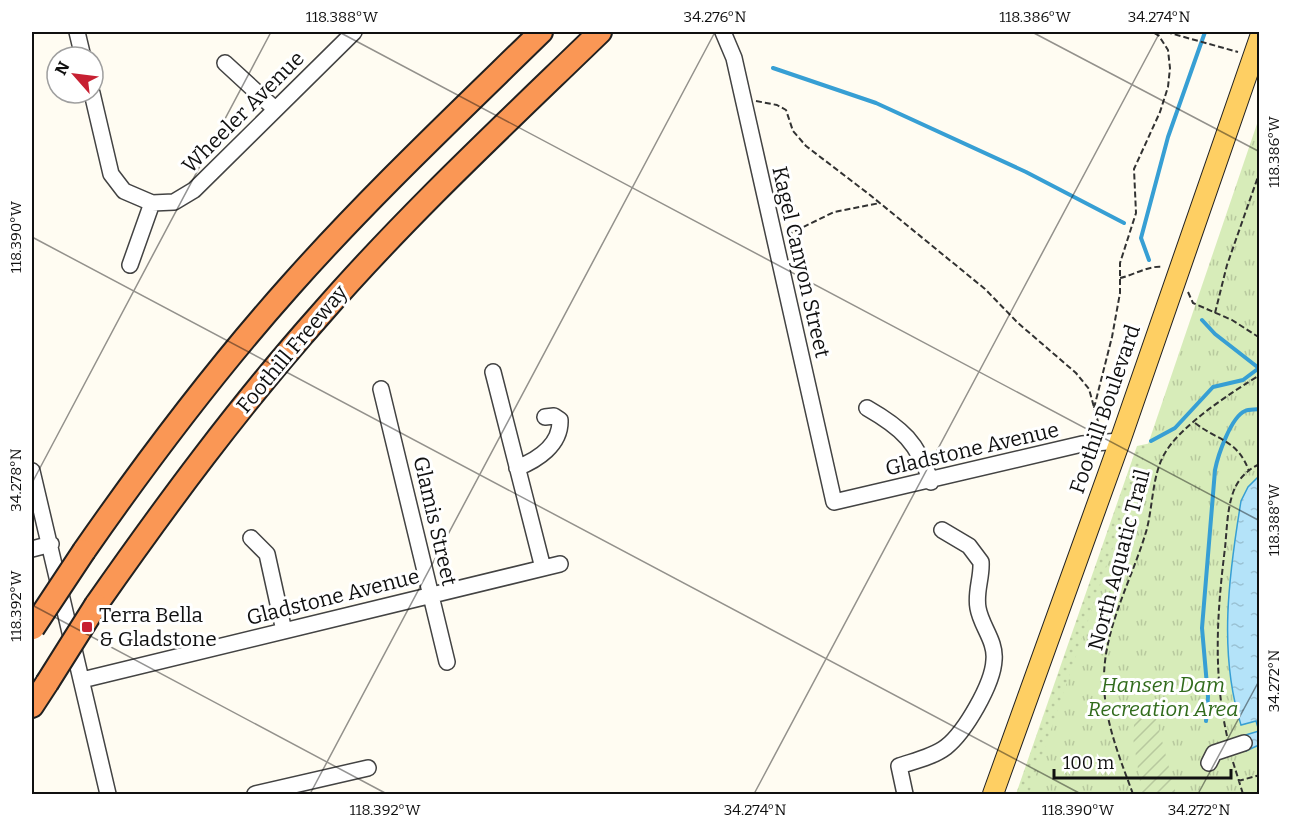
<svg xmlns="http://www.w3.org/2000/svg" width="1291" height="826" viewBox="0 0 1291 826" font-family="Bitter,serif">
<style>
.grass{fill:url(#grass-dots)}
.park{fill:url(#park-tufts)}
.garden{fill:url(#garden-furrows)}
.water{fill:url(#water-ripples);stroke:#379fd4;stroke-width:1.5}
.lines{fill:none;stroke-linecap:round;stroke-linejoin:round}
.stream{stroke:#379fd4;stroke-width:4}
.minor-casing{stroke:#434343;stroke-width:18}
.major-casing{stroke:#212121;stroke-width:22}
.highway-casing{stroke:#212121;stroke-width:26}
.path{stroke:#323232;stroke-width:2;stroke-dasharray:6 3;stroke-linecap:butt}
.minor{stroke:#fff;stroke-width:15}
.major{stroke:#fecf63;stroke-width:20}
.highway{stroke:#fa9755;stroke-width:22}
.highway-bridge-casing{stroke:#212121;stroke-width:26;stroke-linecap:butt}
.highway-bridge{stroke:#fa9755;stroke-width:22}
.ticks{fill:none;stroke:#101010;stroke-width:1.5;stroke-opacity:0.45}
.poi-dot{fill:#c72032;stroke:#fff;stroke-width:2}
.labels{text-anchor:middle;stroke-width:6;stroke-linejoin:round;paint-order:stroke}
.street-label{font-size:21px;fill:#101010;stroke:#fff}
.poi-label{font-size:21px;fill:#101010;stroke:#fff;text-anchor:start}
.park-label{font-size:21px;font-style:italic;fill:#316b1c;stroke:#fff}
.neatline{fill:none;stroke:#101010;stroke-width:2}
.ticks-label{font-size:15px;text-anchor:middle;fill:#101010}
</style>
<defs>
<pattern id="grass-dots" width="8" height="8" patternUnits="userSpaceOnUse" patternTransform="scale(1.5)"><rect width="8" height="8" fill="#d7ecb9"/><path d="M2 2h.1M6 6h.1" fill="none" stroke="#b8c99e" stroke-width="1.8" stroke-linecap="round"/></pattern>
<pattern id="park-tufts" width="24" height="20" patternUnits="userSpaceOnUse" patternTransform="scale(1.5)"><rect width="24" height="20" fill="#d7ecb9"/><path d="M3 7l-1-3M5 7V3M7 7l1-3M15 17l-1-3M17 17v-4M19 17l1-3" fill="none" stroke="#b8c99e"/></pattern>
<pattern id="garden-furrows" width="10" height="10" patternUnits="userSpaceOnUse" patternTransform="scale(1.5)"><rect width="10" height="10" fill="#d7ecb9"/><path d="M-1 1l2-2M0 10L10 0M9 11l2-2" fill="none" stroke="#b8c99e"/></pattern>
<pattern id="water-ripples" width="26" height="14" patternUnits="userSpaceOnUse" patternTransform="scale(1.5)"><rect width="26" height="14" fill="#b4e3f9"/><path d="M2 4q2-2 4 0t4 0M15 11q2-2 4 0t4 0" fill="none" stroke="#9ac2d4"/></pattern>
</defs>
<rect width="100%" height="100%" fill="#fffcf2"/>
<path class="grass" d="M1151 443 1128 794H1016L1137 446Z"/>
<path class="park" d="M1259 118V794H1029Z"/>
<path class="garden" d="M1141 707 1148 708 1155 714 1176 794H1142L1133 738 1135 712Z"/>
<path class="water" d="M1259 476V745L1246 751 1242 736 1259 731 1256 721 1241 725C1218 653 1229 574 1241 501L1248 487Z"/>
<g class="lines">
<path class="stream" d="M773 68 876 103 1026 172 1124 223
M1149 260 1141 238 1168 137 1205 32
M1202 320 1215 334 1260 369
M1151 441 1175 428 1213 387 1243 380 1259 368
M1206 721 1208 697 1202 628 1215 470C1218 455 1231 417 1245 411 1249 409 1255 410 1260 409"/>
<g class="minor-casing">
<path id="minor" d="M77 32 83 57
M723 32 734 58 834 502 1082 444 1120 441
M225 63 275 109
M92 93 111 174 124 191 152 203 174 202 194 190 354 32
M130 265 152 203
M493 372 543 568
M381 389 447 662
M867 408C902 428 918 443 931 482
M517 468C537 460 561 445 560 420L554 416 545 417
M32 471 108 794
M251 538 267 554 284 631
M32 549 51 544
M82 680 560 564
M1209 763 1214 753 1244 743
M255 794 368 768
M905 794 899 766C914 761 933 757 946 747 965 732 993 684 994 660 996 641 981 626 978 608 975 592 982 578 981 562L969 546 942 530"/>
</g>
<g class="major-casing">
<path id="major" d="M993 794 1120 441 1260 37"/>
</g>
<g class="highway-casing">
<path id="highway" d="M84 551C148 459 215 370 290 286 369 197 456 115 541 32
M96 605C166 505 239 406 320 315 407 215 505 124 600 32
M32 706 47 683"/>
</g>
<path class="path" d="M1166 32 1238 52
M756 101 777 105 786 110 793 131 806 146 870 195 985 289 1018 323 1076 373 1089 389 1100 429
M787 235 834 212 880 203
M1120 278C1134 275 1149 265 1163 267
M1188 292 1193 303 1232 320 1260 338
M1215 313 1227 265 1260 171
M1094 408 1112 337 1120 293V263L1136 213 1134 169 1160 112 1168 87 1170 68 1168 50 1159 36 1153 32
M1195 423C1218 441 1237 439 1249 471
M1258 727 1260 726
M1227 736C1213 673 1217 612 1225 548 1227 529 1227 508 1234 490 1239 478 1248 469 1260 464
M1233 762 1243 794
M1238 781 1260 775
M1133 794C1119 756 1103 718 1104 676 1105 626 1132 579 1146 532 1153 508 1152 474 1165 453 1181 425 1232 392 1260 375"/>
<use href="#minor" class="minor"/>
<use href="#major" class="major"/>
<use href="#highway" class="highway"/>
<g class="highway-bridge-casing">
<path id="highway-bridge" d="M33 628 84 551
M47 683 96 605"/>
</g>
<use href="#highway-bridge" class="highway-bridge"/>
</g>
<path class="ticks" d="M339 32 1260 521M1032 32 1260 152M32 237 1081 794M32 483 271 32M32 605 387 794M310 794 715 32M754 794 1160 32M1198 794 1260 679"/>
<rect class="poi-dot" x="81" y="621" width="12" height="12" rx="3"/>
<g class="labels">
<g class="street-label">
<text transform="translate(243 112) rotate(-45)" y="7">Wheeler Avenue</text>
<text transform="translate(801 262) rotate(77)" y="7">Kagel Canyon Street</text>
<text transform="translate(292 349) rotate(-50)" y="7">Foothill Freeway</text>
<text transform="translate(1105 409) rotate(-71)" y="7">Foothill Boulevard</text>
<text transform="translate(972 449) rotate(-13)" y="7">Gladstone Avenue</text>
<text transform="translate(435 521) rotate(77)" y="7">Glamis Street</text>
<text transform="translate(1119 560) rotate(-75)" y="7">North Aquatic Trail</text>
<text transform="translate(333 597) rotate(-14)" y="7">Gladstone Avenue</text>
</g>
<g class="poi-label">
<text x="99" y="622">Terra Bella<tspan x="99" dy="24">&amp; Gladstone</tspan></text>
</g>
<g class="park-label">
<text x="1163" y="692">Hansen Dam<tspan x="1163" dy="24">Recreation Area</tspan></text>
</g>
</g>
<rect width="1291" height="826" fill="none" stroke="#ffffff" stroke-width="66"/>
<g transform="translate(75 75) rotate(298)"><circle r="28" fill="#ffffff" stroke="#9f9f9f" stroke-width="1.5"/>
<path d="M0-4.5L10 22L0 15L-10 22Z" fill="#c72032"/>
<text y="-9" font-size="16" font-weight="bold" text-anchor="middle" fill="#101010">N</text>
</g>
<path d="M1054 769v9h177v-9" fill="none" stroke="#101010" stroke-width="3"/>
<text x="1063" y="769" font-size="18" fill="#101010" stroke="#ffffff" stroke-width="4.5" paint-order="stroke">100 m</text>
<rect x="33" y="33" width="1225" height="760" class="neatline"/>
<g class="ticks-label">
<text x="342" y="22">118.388°W</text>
<text x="715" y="22">34.276°N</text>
<text x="1035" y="22">118.386°W</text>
<text x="1159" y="22">34.274°N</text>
<text transform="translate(1274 152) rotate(-90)" y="5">118.386°W</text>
<text transform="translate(16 237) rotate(-90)" y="5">118.390°W</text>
<text transform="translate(16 480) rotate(-90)" y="5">34.278°N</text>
<text transform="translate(1274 520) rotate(-90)" y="5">118.388°W</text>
<text transform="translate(16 606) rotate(-90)" y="5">118.392°W</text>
<text transform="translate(1274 681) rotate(-90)" y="5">34.272°N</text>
<text x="385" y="815">118.392°W</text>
<text x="755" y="815">34.274°N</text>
<text x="1078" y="815">118.390°W</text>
<text x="1199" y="815">34.272°N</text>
</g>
</svg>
